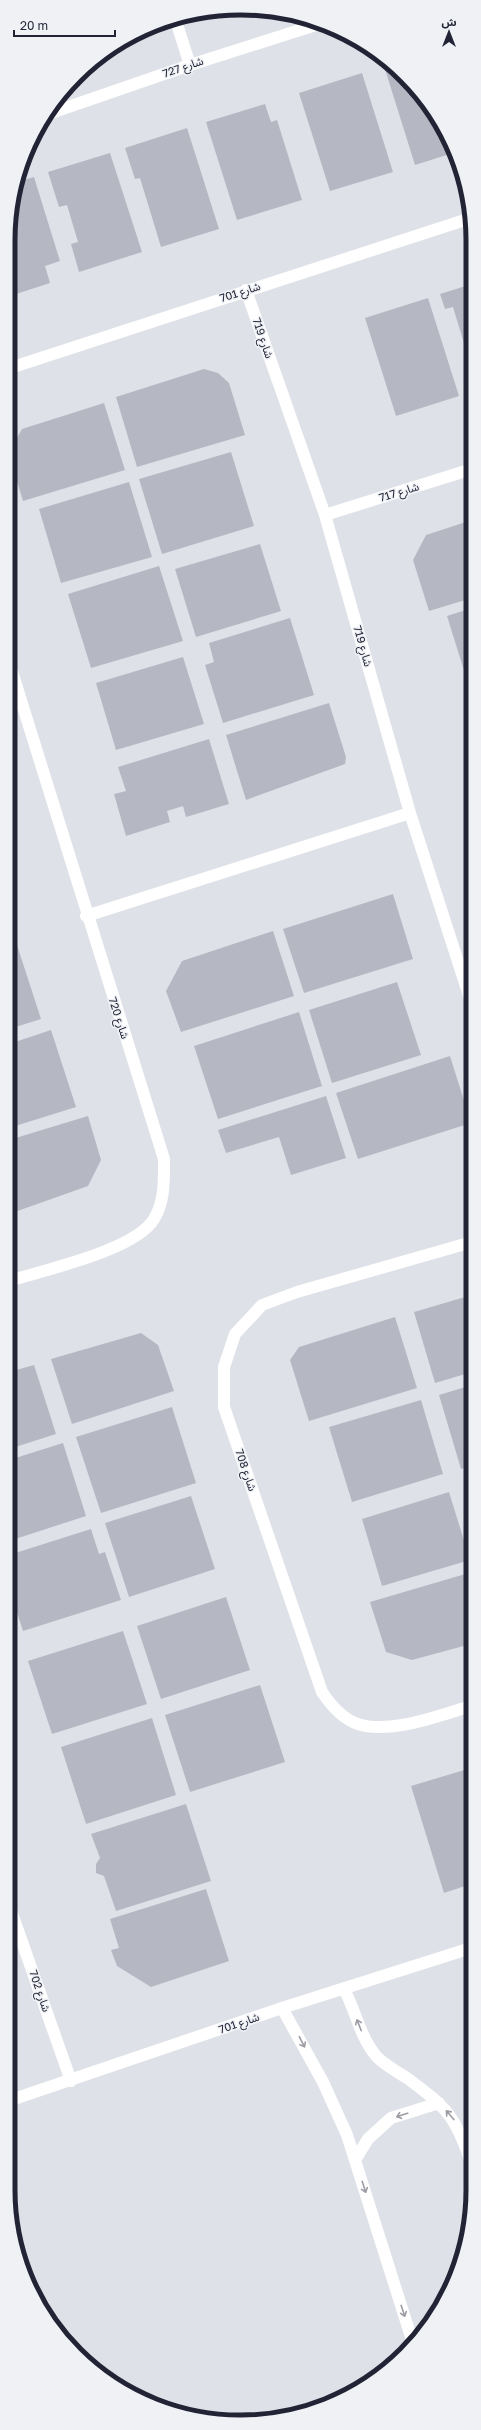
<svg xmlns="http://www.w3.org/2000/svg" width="481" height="2430" viewBox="0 0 481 2430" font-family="'Golos Text','Noto Sans Arabic',sans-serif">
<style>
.building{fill:#b5b8c2}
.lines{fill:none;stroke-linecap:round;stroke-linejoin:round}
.lane{stroke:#fff;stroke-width:12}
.street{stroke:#fff;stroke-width:12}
.oneway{stroke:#9c9ca5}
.labels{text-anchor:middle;stroke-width:3;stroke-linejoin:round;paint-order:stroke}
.street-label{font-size:11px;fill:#222436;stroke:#eff1f5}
.rim{fill:none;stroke:#222436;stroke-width:5}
</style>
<rect width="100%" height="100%" fill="#dfe1e8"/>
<path class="building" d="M388 64 405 76 449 138 453 153 415 165 384 66Z
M362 73 393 172 330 191 299 93Z
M265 104 271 122 277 120 302 200 237 220 206 122Z
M187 128 219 229 161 247 140 178 135 179 125 148Z
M110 153 142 252 79 272 71 244 78 242 67 205 59 207 48 172Z
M34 177 60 261 45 266 50 283 10 296V210L20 181Z
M472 284V370L453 307 445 309 440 294Z
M428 298 459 396 396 416 365 318Z
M204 369 218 373 229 383 245 435 137 467 116 397Z
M472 378V397L467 380Z
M104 403 125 470 23 501 10 458V450L22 429Z
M231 452 254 526 162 554 139 479Z
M129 482 152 557 61 583 39 509Z
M472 520V598L429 611 413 560 426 535Z
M260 544 281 611 196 637 175 569Z
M159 566 183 641 91 668 68 594Z
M472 608V689L470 690 447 616Z
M290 618 314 695 223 723 205 665 214 662 209 643Z
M183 657 204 724 116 750 96 683Z
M329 703 346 757 345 764 246 800 226 735Z
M209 739 229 804 186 817 183 806 167 811 170 822 126 836 114 794 126 791 118 767Z
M393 894 413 959 304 993 283 929Z
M273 931 294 996 181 1032 166 991 182 961Z
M17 945 41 1019 9 1029V948Z
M397 982 421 1055 332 1083 309 1010Z
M299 1012 322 1086 218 1119 194 1046Z
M51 1030 76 1107 9 1128V1044Z
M450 1056 471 1123 358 1159 336 1093Z
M326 1096 346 1158 291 1175 279 1137 226 1153 218 1130Z
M88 1116 101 1160 88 1186 9 1214V1140Z
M472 1295V1372L435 1383 414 1312Z
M395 1317 417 1388 309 1421 290 1360 299 1347Z
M141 1333 158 1345 174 1391 72 1424 51 1359Z
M34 1365 56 1434 9 1449V1372Z
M472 1385V1466L461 1469 439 1395Z
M421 1400 443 1474 352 1502 329 1427Z
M172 1407 196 1483 101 1513 76 1437Z
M63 1443 86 1516 9 1541V1460Z
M449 1492 470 1560 382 1586 362 1519Z
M191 1496 215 1569 129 1597 105 1523Z
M91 1529 99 1554 105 1552 121 1600 23 1631 9 1587V1555Z
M472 1572 471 1644 412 1660 386 1652 370 1602Z
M226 1597 250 1670 161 1699 137 1626Z
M123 1631 147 1704 52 1734 28 1661Z
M260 1685 285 1762 190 1792 165 1715Z
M152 1718 176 1795 86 1824 61 1747Z
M471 1768V1884L444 1893 411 1786Z
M186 1804 211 1881 116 1911 104 1876 96 1873V1864L100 1858 91 1834Z
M206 1889 229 1961 151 1987 117 1966 111 1950 119 1948 110 1919Z"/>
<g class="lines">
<path class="lane" d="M344 1989C356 2011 360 2038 377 2057 385 2065 397 2072 407 2078 446 2107 456 2116 471 2163
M282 2008 323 2082 347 2135 412 2340
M355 2160 368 2139 391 2118 439 2103"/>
<path class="street" d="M175 18 190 65
M48 114 190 65 319 24
M246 290 325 515 410 813 472 1005
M10 368 471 218
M325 515 472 469
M86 916 410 813
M9 1281C44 1270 136 1250 154 1219 165 1201 164 1180 164 1159L10 665
M471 1706C440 1715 387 1736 355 1723 341 1717 330 1704 322 1692L224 1407V1367L235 1334 262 1305 297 1292 472 1242
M8 1902 71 2081
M8 2101 282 2008 471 1948"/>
</g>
<defs><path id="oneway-shaft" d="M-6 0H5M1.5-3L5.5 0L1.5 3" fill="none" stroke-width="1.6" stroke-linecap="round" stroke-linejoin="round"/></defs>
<g class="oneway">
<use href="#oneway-shaft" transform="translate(359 2025) rotate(-112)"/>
<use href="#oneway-shaft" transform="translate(302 2042) rotate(63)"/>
<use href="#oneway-shaft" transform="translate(402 2115) rotate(162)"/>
<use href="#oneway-shaft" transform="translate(450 2115) rotate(-131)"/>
<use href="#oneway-shaft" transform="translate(364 2187) rotate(72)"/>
<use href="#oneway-shaft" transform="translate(403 2311) rotate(72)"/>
</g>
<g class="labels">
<g class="street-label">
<text transform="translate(183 67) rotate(-19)" y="4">شارع 727</text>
<text transform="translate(240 292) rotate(-18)" y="4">شارع 701</text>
<text transform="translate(263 338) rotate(71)" y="4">شارع 719</text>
<text transform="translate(399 492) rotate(-17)" y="4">شارع 717</text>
<text transform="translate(363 646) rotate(74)" y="4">شارع 719</text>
<text transform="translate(119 1018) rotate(72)" y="4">شارع 720</text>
<text transform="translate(246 1470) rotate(71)" y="4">شارع 708</text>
<text transform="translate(40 1991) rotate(71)" y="4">شارع 702</text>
<text transform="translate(239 2023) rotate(-19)" y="4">شارع 701</text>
</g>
</g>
<path d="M0 0H481V2430H0ZM240 15H241A225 225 0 0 1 466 240V2190A225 225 0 0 1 241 2415H240A225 225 0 0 1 15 2190V240A225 225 0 0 1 240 15Z" fill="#eff1f5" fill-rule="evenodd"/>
<path class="rim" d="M240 15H241A225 225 0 0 1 466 240V2190A225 225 0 0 1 241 2415H240A225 225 0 0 1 15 2190V240A225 225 0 0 1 240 15Z"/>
<g transform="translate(449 32)" stroke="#eff1f5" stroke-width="3" paint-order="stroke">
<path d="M0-3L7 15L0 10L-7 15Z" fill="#222436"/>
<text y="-6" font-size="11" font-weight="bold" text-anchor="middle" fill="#222436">ش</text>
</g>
<path d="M14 30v6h101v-6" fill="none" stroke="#222436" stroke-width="2"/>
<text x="20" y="30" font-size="12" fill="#222436" stroke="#eff1f5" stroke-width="3" paint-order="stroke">20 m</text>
</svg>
